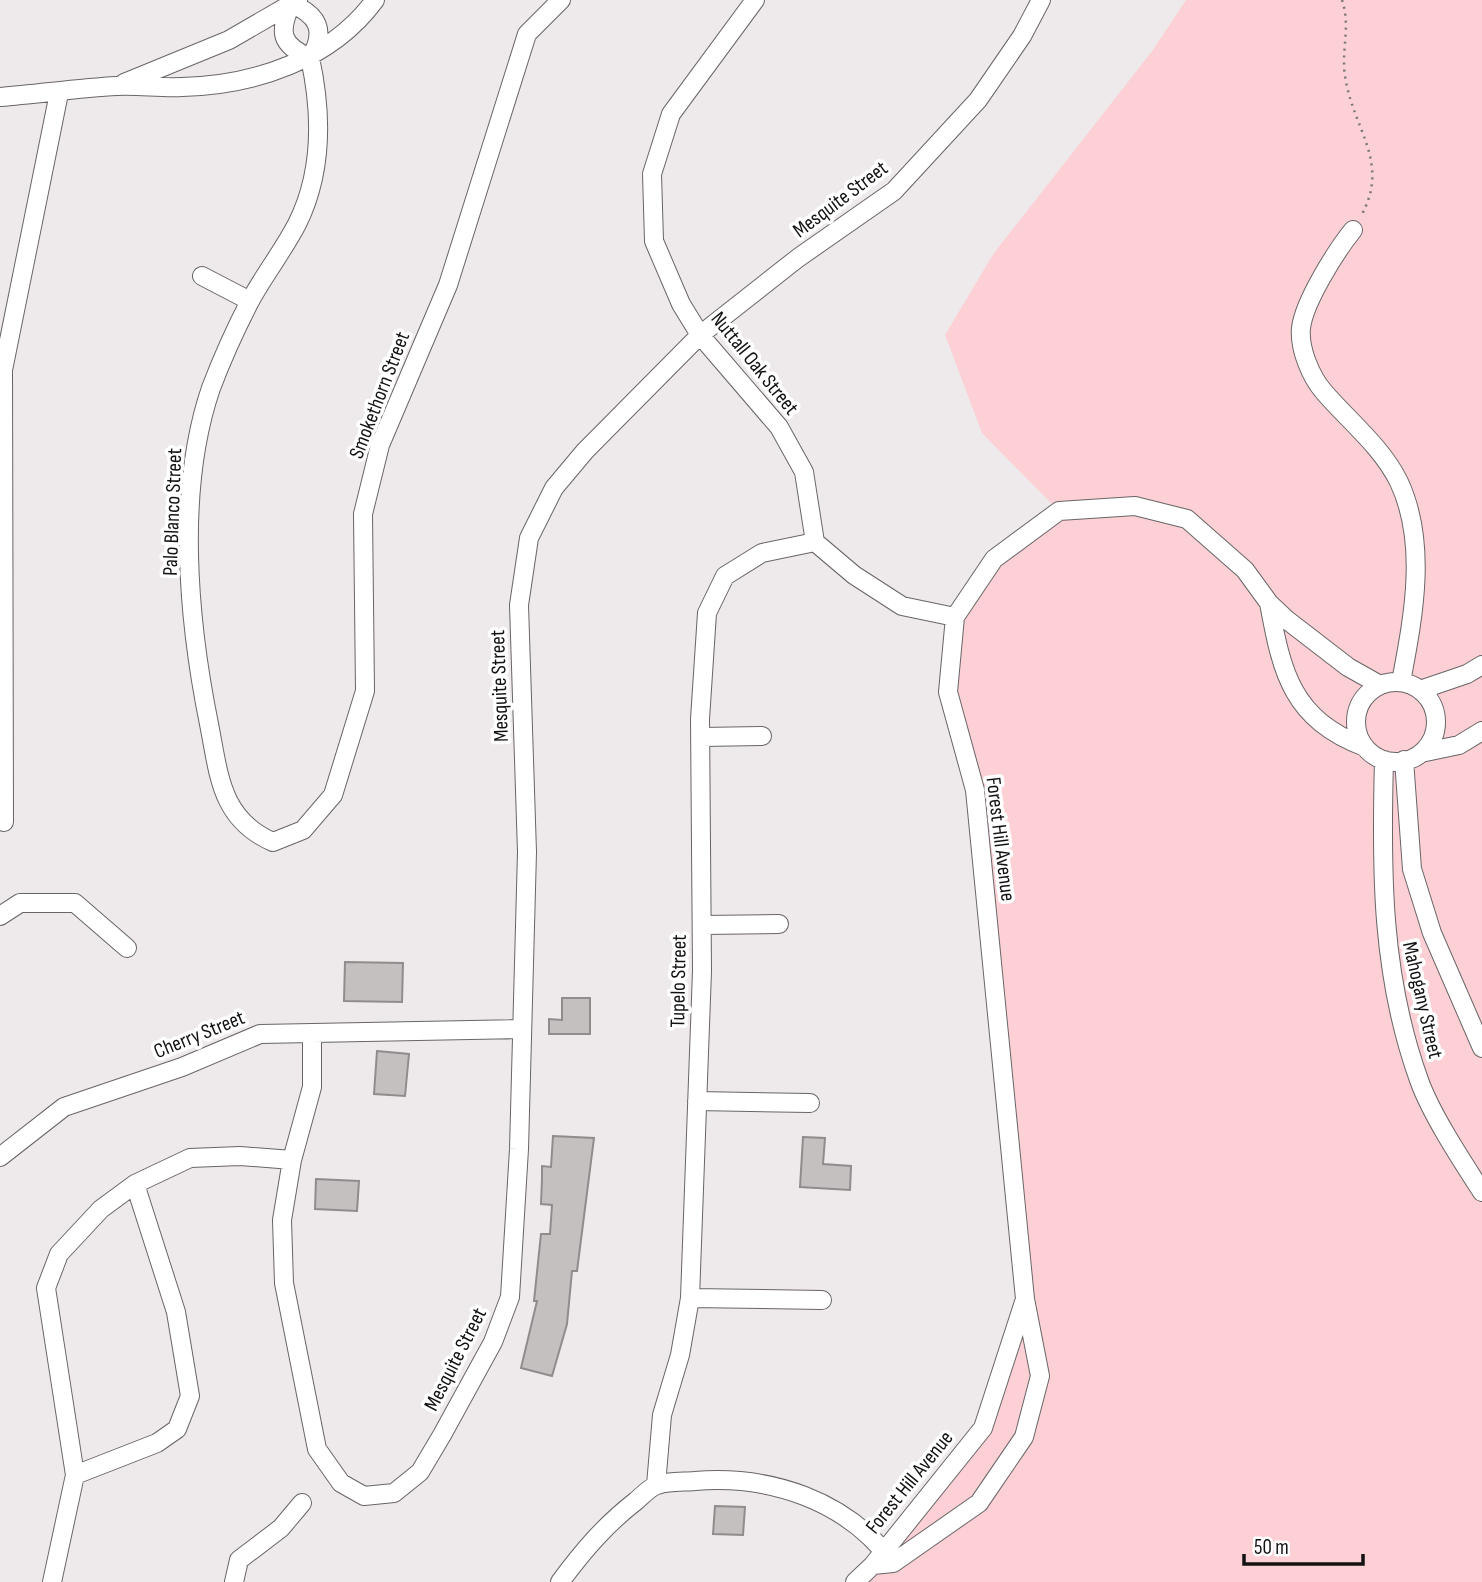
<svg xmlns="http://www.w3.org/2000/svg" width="1482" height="1582" viewBox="0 0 1482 1582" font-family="'Sofia Sans Condensed',sans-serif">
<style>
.green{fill:#fcd0d4}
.building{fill:#c4c0c0;stroke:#908c8d;stroke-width:2}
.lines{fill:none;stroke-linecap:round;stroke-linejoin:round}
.minor-casing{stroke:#696566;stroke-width:20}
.path{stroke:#797777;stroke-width:2.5;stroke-dasharray:2 5;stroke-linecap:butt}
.minor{stroke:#fff;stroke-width:18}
.labels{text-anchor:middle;stroke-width:7;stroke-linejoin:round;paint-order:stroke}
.street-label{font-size:21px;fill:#131212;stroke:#fff}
</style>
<rect width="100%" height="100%" fill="#eee9ea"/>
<path class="green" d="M1186 0H1482V1582H855L983 1428 1025 1299 975 790 948 692 955 617 994 559 1059 511 982 433 945 335 994 253 1153 50Z"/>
<path class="building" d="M345 962 403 963 402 1002 344 1001Z
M562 998H590V1034H549V1019L562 1020Z
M377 1051 409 1054 405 1096 374 1094Z
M553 1136 594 1138 577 1271H572L567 1324 552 1376 521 1368 537 1301H534L541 1234H550L552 1205 541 1204 542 1179V1166L551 1167Z
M803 1137 825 1138 823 1164 851 1166 850 1190 800 1187Z
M316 1179 359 1181 357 1211 315 1209Z
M715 1506 745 1507 743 1535 713 1534Z"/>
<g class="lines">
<g class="minor-casing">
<path id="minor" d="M755 0 671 114 652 174 654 241 681 304 700 335 779 427 804 472 815 542 854 575 902 606 955 617
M291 4C318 14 326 31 311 57
M291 4C278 33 281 45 310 58
M310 58C322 113 323 172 297 224 283 251 264 275 250 301 236 328 222 359 211 388 176 490 188 620 209 724 219 774 220 819 273 842L303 830 333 795 365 691 363 514 380 445 448 285 527 34 561 0
M124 83 229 40 298 0
M0 97C39 94 78 88 117 86 139 85 160 88 182 87 255 85 331 60 375 0
M1353 230C1336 251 1304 302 1301 328 1299 349 1311 377 1324 392 1349 421 1382 447 1399 482 1428 544 1413 618 1401 682
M202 276 250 301
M1269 603C1282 674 1292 719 1365 747
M1356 722a40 40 0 1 1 80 0a40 40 0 1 1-80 0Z
M1420 690 1467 674 1482 665
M701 737 762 736
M1421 753 1459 745 1482 731
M1384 760C1381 870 1381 975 1419 1080 1431 1114 1462 1161 1482 1192
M1404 760 1412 869 1432 933 1482 1048
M4 822 3 370 59 93
M0 916 20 903H75L127 948
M702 925 779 924
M312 1034V1087L292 1160 282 1220 284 1283 317 1449 341 1483 364 1496 394 1493 420 1472 442 1435 493 1342 510 1297 519 1149 527 852 519 605 529 538 554 488 585 451 700 335 798 258 894 191 978 100 1022 36 1041 0
M697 1101 810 1103
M0 1157 64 1107 182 1067 260 1034 521 1029
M690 1298 822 1300
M75 1475 157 1443 177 1429 190 1396 176 1312 135 1184
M656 1485 662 1415 680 1355 690 1298 702 971 700 719 707 613 725 576 762 553 815 542
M873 1565 893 1563 979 1503 1024 1437 1040 1376 1025 1299 975 790 948 692 955 617 994 559 1059 511 1135 506 1187 519 1245 570 1269 603 1287 620 1348 667 1380 685
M52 1582 75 1475 46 1288 59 1254 101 1209 135 1184 190 1158 240 1156 292 1160
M234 1582 239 1560 281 1528 302 1503
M560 1582C583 1551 605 1525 636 1501 642 1496 650 1487 657 1485 668 1481 683 1482 695 1481 770 1475 847 1500 893 1563
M855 1582 873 1565 983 1428 1024 1302"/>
</g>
<path class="path" d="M1342 0C1351 26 1341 50 1345 76 1353 130 1391 162 1361 216"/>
<use href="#minor" class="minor"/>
</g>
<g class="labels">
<g class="street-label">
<text transform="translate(840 199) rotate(-37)" y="7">Mesquite Street</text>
<text transform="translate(755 363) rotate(51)" y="7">Nuttall Oak Street</text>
<text transform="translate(379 395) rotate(-69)" y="7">Smokethorn Street</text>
<text transform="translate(172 512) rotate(-88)" y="7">Palo Blanco Street</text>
<text transform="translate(499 686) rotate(-92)" y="7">Mesquite Street</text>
<text transform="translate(1001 839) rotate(83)" y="7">Forest Hill Avenue</text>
<text transform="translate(678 981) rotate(-89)" y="7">Tupelo Street</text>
<text transform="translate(1423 1000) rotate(77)" y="7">Mahogany Street</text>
<text transform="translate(199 1034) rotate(-22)" y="7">Cherry Street</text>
<text transform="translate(455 1359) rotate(-63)" y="7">Mesquite Street</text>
<text transform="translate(909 1482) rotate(-51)" y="7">Forest Hill Avenue</text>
</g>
</g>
<path d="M1244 1554v10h119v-10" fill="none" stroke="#131212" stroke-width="3.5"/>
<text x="1254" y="1554" font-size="21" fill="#131212" stroke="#ffffff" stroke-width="5" paint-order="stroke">50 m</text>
</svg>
